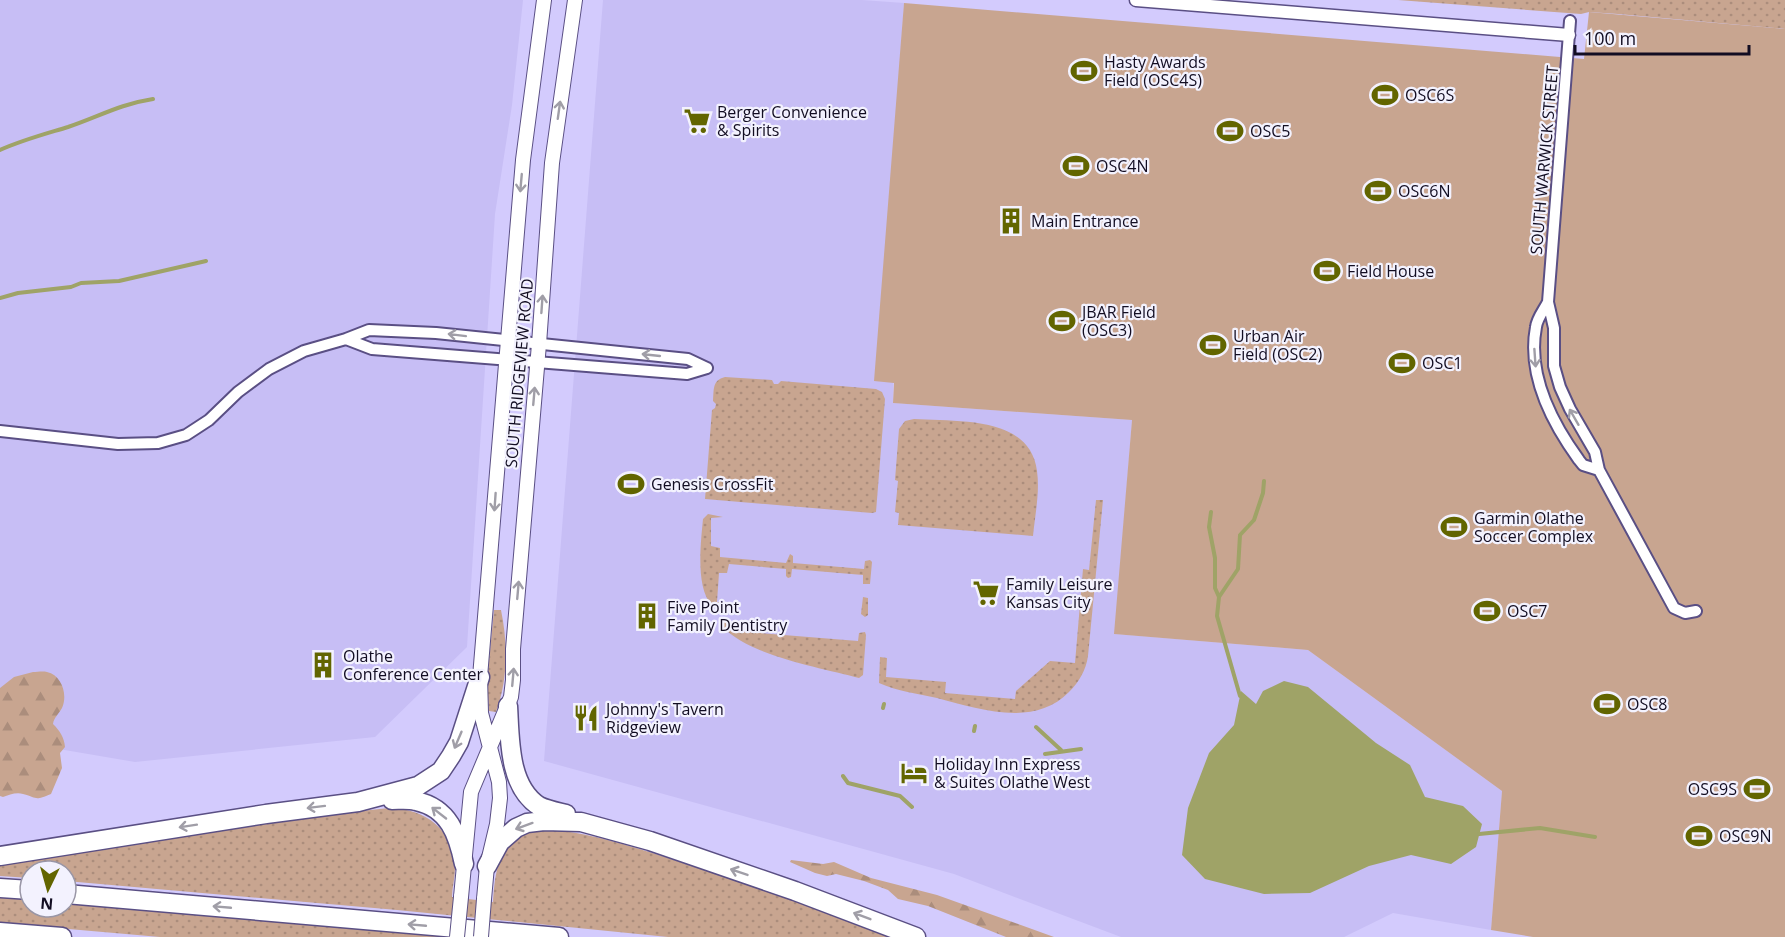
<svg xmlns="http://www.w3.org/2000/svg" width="1785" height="937" viewBox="0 0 1785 937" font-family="'Open Sans',sans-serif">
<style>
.built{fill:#c7bef5}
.grass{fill:url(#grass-dots)}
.forest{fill:url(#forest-firs)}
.pitch{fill:#c8a590}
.water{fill:#9fa367}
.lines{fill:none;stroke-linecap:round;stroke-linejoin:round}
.stream{stroke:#9fa367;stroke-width:4}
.minor-casing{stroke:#5a4f84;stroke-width:14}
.tertiary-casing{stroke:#5a4f84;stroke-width:15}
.secondary-casing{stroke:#5a4f84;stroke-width:16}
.motorway-casing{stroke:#5a4f84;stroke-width:21}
.minor{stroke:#fff;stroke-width:10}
.tertiary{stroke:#fff;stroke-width:12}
.secondary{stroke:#fff;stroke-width:14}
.motorway{stroke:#fff;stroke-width:18}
.secondary-bridge-casing{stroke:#5a4f84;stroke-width:16;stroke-linecap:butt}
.secondary-bridge{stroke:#fff;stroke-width:14}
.oneway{stroke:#a09ea7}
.labels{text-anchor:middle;stroke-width:4.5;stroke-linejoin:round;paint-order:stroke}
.poi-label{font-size:16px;fill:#120d22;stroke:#f3f2fe;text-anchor:start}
.street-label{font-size:16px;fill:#120d22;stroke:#f3f2fe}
</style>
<defs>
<pattern id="grass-dots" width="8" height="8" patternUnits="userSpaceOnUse" patternTransform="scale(1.5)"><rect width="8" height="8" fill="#c8a590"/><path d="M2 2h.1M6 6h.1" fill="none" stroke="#ab8d7c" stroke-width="1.8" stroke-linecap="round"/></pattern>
<pattern id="forest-firs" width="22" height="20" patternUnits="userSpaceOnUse" patternTransform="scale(1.5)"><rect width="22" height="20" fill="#c8a590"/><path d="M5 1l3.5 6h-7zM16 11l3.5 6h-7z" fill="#ab8d7c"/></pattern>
</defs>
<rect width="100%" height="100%" fill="#d3cbfd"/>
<path class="built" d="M0 0H523L512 105 495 214 467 647 375 737 135 762 0 739Z
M603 0H862L904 3 896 120 893 403 1132 420 1115 634 1308 650 1502 791 1491 930 1393 913 1344 937H1121L954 874 544 761Z"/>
<path class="grass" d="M1398 0H1785V29L1618 14 1589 12 1581 14Z
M725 377 772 380 774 384H778L781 381 876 389 882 392 885 399 876 512 872 513 705 499 712 410 715 408 716 404 713 401C714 390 712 380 725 377Z
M914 419C957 422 1030 415 1037 471 1040 492 1035 515 1033 536L898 525 899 513 895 512 898 481 895 480 899 429 905 421Z
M1096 500H1103L1088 656C1086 670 1079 682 1069 692 1034 728 979 709 937 698 918 694 897 691 879 683L880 657 887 658 886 677 946 682 945 693 1015 699 1016 691 1050 661 1075 663 1083 569 1089 570Z
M708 514 723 517 711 518V546L720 548V557L786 563 790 554 793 556V563L864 569 865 561 870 560 872 562 870 584H863V575L792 569 791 577 788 578 786 576V569L729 564 727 573H719L717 602 726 603V605H712C695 588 701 541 703 519Z
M863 597 868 598V615L865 617 861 614Z
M494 610H501C508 644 508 680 496 712L489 711 487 682Z
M722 621 734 622 735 631 858 641 859 633 865 632 866 635 863 675 859 678C819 667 748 656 721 625Z
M389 808C426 809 454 829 455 869 455 878 452 888 452 897L493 902C495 874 497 846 527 833 561 819 667 858 704 870 771 891 837 912 903 937H668L397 910 66 881V871H30V878L0 876V862L286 819Z
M0 897 30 900V907H66V903L451 937H160L0 923Z"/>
<path class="forest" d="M33 672C37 672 43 671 47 672 62 675 68 695 62 708 59 714 54 717 53 724 60 731 64 737 65 747L60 753 62 768 51 794C34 801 38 798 23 794 16 792 9 795 3 797L0 796V688L14 677Z
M791 860 823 864 834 862 871 878 937 895 1054 937H1006L928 906 898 899 888 890 864 881 836 874 827 876 815 873 790 862Z"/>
<path class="pitch" d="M904 3 1584 59 1589 12 1785 29V937H1533L1491 930 1502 791 1308 650 1114 634 1132 420 893 403 894 383 874 381Z"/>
<path class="water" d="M1284 681 1308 687 1376 743 1410 765 1425 797 1463 806 1482 824 1476 847 1451 864 1411 855 1369 866 1310 893 1264 894 1205 879 1182 855 1188 808 1209 753 1234 725 1241 691 1256 704 1263 691Z"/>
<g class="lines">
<path class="stream" d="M0 150C22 140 45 134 68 127 98 117 120 104 153 99
M0 298 18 293 71 287 81 283 119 281 206 261
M1211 512 1209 527 1215 558V588L1219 597 1217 616 1240 696
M1219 597 1238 569 1240 535 1254 520 1263 493 1264 481
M883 708 884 704
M1036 727 1061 750
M974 731 975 726
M1045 754 1081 749
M843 776 848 783 900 796 912 807
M1479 834 1540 828 1595 837"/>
<g class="minor-casing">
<path id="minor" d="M1570 21 1548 302 1554 328V366L1560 387 1570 409 1595 452 1599 470 1674 608 1685 613 1696 611
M1548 302C1544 310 1537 318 1536 327 1527 374 1552 423 1579 460L1583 465 1599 470
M346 339 372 349 687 374 707 368
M0 431 118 444 158 443 186 435 209 420 238 392 269 369 304 351 346 339 369 330 436 333 688 359 707 368"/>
</g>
<g class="tertiary-casing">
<path id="tertiary" d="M1136 0 1569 35"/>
</g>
<g class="secondary-casing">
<path id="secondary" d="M461 897 471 792 511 697 513 680V649L539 344 552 163 575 0
M484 899 487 866 497 824 500 798 499 782 481 713 480 677 523 160 544 0"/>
</g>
<g class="motorway-casing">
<path id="motorway" d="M508 706C510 738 508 786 539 806 547 810 558 812 566 814
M392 800C400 800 409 799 416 801 449 808 458 835 464 864
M0 856 266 814 358 802 418 786 441 771 451 756 459 742 480 677
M487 866 500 842 516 828 527 823 544 821 581 822 650 841 795 891 916 937
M0 888 30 890
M66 894 559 937
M0 932 62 937"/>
</g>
<use href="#minor" class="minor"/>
<use href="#tertiary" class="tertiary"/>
<use href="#secondary" class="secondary"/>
<use href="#motorway" class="motorway"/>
<g class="secondary-bridge-casing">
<path id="secondary-bridge" d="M457 937 461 897
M481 937 484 899"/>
</g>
<use href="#secondary-bridge" class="secondary-bridge"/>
</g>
<defs><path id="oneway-shaft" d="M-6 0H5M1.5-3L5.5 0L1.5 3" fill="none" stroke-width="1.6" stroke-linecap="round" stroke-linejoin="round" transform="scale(1.5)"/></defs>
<g class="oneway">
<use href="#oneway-shaft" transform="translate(559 110) rotate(-82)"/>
<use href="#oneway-shaft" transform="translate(521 183) rotate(95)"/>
<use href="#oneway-shaft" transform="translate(542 304) rotate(-86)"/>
<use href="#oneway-shaft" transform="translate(457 335) rotate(-173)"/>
<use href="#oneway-shaft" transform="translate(651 355) rotate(-174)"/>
<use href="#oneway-shaft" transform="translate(1535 358) rotate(86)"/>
<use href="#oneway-shaft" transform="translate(534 396) rotate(-85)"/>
<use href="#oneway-shaft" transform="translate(1574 417) rotate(-120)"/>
<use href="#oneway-shaft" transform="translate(495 502) rotate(94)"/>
<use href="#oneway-shaft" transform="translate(518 590) rotate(-85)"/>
<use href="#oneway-shaft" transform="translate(513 677) rotate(-85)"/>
<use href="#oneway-shaft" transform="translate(458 740) rotate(113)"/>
<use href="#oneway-shaft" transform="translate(316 807) rotate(173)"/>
<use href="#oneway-shaft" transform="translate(439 813) rotate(-142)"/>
<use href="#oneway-shaft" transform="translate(188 826) rotate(171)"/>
<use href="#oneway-shaft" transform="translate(524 826) rotate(160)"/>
<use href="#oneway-shaft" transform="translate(739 872) rotate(-161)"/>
<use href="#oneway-shaft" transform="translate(222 907) rotate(-175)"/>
<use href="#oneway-shaft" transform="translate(862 916) rotate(-159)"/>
<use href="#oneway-shaft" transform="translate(417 925) rotate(-175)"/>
</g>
<defs>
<g id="stadium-bare" transform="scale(2.07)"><path d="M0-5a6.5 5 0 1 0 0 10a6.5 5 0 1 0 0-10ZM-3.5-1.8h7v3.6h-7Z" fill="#626500" stroke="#f3f2fe" stroke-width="2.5" paint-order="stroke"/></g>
<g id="supermarket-bare" transform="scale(2.07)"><path d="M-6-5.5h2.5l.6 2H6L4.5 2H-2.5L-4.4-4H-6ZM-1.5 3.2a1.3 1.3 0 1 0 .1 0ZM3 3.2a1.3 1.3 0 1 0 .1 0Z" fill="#626500" stroke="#f3f2fe" stroke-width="2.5" paint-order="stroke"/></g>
<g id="building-bare" transform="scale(2.07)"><path d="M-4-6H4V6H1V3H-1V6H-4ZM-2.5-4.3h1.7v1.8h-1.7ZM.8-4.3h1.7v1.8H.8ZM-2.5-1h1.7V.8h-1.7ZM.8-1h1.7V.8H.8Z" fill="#626500" stroke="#f3f2fe" stroke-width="2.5" paint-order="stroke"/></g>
<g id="restaurant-bare" transform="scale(2.07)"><path d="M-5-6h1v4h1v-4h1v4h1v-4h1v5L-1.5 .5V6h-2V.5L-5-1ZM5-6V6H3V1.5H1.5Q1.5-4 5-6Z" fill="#626500" stroke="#f3f2fe" stroke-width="2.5" paint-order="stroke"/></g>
<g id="hotel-bare" transform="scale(2.07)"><path d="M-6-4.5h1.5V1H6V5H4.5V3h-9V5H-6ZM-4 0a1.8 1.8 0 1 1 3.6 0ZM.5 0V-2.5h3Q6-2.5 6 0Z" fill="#626500" stroke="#f3f2fe" stroke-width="2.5" paint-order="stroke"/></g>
</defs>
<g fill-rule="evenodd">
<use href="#stadium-bare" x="1084" y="71"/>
<use href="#stadium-bare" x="1385" y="95"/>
<use href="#supermarket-bare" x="697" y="121"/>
<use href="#stadium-bare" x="1230" y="131"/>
<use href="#stadium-bare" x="1076" y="166"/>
<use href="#stadium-bare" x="1378" y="191"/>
<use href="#building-bare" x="1011" y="221"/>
<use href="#stadium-bare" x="1327" y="271"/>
<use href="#stadium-bare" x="1062" y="321"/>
<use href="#stadium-bare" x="1213" y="345"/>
<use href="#stadium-bare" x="1402" y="363"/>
<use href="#stadium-bare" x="631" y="484"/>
<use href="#stadium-bare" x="1454" y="527"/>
<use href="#supermarket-bare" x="986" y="593"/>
<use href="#stadium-bare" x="1487" y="611"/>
<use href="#building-bare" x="647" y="616"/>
<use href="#building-bare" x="323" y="665"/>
<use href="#stadium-bare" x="1607" y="704"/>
<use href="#restaurant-bare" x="586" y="718"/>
<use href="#hotel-bare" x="914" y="773"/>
<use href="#stadium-bare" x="1757" y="789"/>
<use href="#stadium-bare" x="1699" y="836"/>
</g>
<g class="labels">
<g class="poi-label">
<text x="1104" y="68">Hasty Awards<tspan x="1104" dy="18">Field (OSC4S)</tspan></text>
<text x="1405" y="101">OSC6S</text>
<text x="717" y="118">Berger Convenience<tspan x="717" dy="18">&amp; Spirits</tspan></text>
<text x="1250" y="137">OSC5</text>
<text x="1096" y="172">OSC4N</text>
<text x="1398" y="197">OSC6N</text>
<text x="1031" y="227">Main Entrance</text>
<text x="1347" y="277">Field House</text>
<text x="1082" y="318">JBAR Field<tspan x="1082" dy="18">(OSC3)</tspan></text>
<text x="1233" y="342">Urban Air<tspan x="1233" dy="18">Field (OSC2)</tspan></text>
<text x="1422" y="369">OSC1</text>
<text x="651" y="490">Genesis CrossFit</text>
<text x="1474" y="524">Garmin Olathe<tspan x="1474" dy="18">Soccer Complex</tspan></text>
<text x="1006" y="590">Family Leisure<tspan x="1006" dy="18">Kansas City</tspan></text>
<text x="667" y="613">Five Point<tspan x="667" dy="18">Family Dentistry</tspan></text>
<text x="1507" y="617">OSC7</text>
<text x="343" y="662">Olathe<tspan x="343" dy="18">Conference Center</tspan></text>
<text x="1627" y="710">OSC8</text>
<text x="606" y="715">Johnny's Tavern<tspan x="606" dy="18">Ridgeview</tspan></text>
<text x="934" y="770">Holiday Inn Express<tspan x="934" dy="18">&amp; Suites Olathe West</tspan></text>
<text x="1737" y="795" text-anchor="end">OSC9S</text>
<text x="1719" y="842">OSC9N</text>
</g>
<g class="street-label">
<text transform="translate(1544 160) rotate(-85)" y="6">SOUTH WARWICK STREET</text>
<text transform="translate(519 373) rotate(-85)" y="6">SOUTH RIDGEVIEW ROAD</text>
</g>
</g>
<g transform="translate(48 889) rotate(185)"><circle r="28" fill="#f3f2fe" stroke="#9996a6" stroke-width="1.5"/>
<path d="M0-4.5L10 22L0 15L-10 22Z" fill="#626500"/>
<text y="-9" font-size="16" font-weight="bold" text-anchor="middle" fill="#120d22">N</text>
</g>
<path d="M1575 45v9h174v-9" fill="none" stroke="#120d22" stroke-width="3"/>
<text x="1584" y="45" font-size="18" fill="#120d22" stroke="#f3f2fe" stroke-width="4.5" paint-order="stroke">100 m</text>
</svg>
